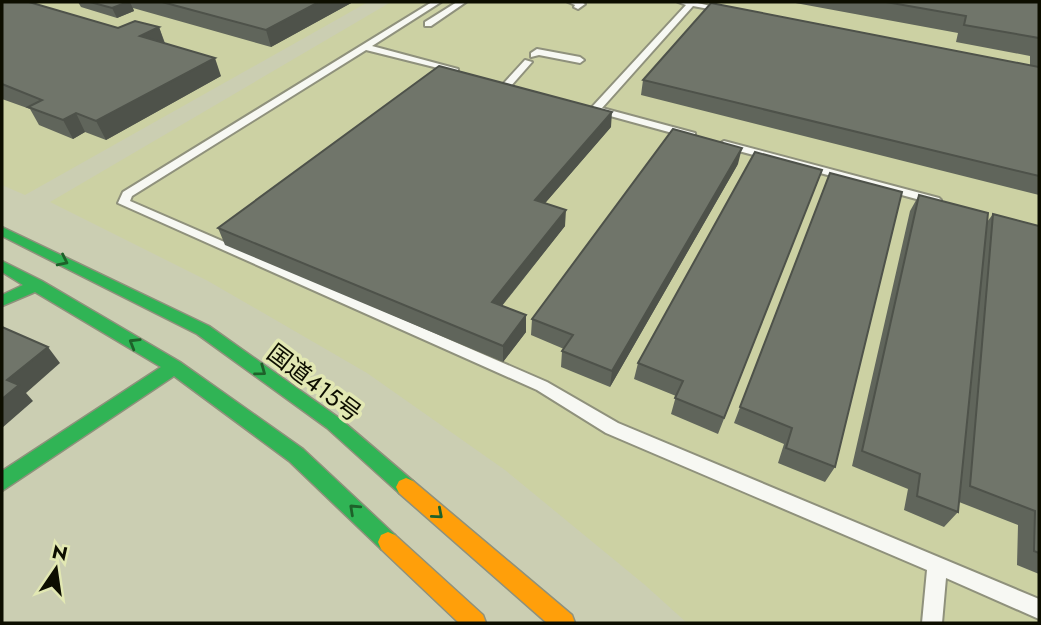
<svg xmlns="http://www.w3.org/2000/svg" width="1041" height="625" viewBox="0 0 1041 625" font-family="Jost,'Noto Sans JP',sans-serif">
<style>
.built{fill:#ccd1a3}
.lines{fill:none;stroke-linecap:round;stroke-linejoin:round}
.lane-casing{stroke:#8f917c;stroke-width:4}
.fast-casing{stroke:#8f917c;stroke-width:3}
.slow-casing{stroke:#8f917c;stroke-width:3}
.lane{fill:#f7f8f3;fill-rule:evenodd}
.fast{fill:#30b455;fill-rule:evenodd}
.slow{fill:#ff9f0a;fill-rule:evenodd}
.wall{fill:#60655b}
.shaded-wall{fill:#4e524a}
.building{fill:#70756a;stroke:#4e524a;stroke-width:2}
.oneway{stroke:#1e612a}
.labels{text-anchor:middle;stroke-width:7;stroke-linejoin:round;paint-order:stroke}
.street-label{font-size:24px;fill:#0d0e00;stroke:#e2e8b3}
</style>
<rect width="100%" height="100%" fill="#cbceb2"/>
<path class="built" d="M2 2H368L25 195 2 185Z
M391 2H1039V623H687L645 585 505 470 367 373 208 281 50 202Z"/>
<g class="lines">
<g class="lane-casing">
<path id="lane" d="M432 2H441L372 46 458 69V73L366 50 132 196 130 201 547 382 618 423 1039 599V619L946 578 942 623H922L927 570 606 433 537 390 118 203 123 192Z
M457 2H466L431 26H425V22Z
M568 2H581L585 4 578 9 574 7 575 5Z
M678 2H693L729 10 725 12 693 6 602 108 695 133V137H687L592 111V107L686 5Z
M537 49 580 57 584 60 580 63 539 55 531 57V53Z
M525 60 532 62 510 87H504V83Z
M724 141 939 198 941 200 935 204 720 146 719 144Z"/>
</g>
<g class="fast-casing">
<path id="fast" d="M2 227 209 326 339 418 413 481 416 487 413 493 406 496 399 493 327 428 197 334 2 236Z
M2 261 42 281 180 362 303 449 395 535 398 542 395 549 388 552 381 549 289 461 174 376 2 491V471L161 367 35 292 2 306V295L23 285 2 272Z"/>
</g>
<g class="slow-casing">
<path id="slow" d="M406 478 413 481 572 615 575 623H547L399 493 396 487 399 481Z
M388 532 395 535 483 615 486 623H459L381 549 378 542 381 535Z"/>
</g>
<use href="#lane" class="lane"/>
<use href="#fast" class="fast"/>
<use href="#slow" class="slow"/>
</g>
<path class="wall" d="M2 2 118 28 159 27 165 43 221 76 106 140 85 132 73 139 39 125 30 109 2 99Z
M78 2H353L271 47 133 8 134 11 117 18 81 7Z
M790 2H1039V195L641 95 643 80 1030 65V56L956 42 958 33Z
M611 127 545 203 565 226 502 306 526 315V332L503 362 225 245 218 228Z
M738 164 610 387 561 367 562 351 564 349 531 335 532 319Z
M822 170 718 434 671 414 676 396 634 379 638 363Z
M830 173 835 467 825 482 778 463 784 444 734 423Z
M919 195 987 222 993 214 1039 226V574L1017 565 1018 525 959 502 958 512 944 527 904 510 908 489 852 466 910 211Z"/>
<path class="shaded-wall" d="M128 2H130L134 11 117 18 112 8Z
M319 2H353L271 47 266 30Z
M159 27 165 45 140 36Z
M215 58 221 76 106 140 96 121Z
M612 112 611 127 534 216 535 200Z
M76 113 85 132 73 139 63 120Z
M742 148 738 164 610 387 612 371Z
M566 210 565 226 492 318V302Z
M526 315V332L503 362V346Z
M48 347 60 363 26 393 33 401 2 428V399L7 380Z"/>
<path class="building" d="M2 2H29L118 28 135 21 159 27 140 36 215 58 96 121 76 113 63 120 28 107 42 100 2 84Z
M90 2H128L112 8Z
M162 2H319L266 30Z
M886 2H1039V38L964 25 966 16Z
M711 3 1039 67V176L643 80Z
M439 66 612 112 535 200 566 210 492 302 526 315 503 346 218 228Z
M673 129 742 148 612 371 562 351 573 335 532 319Z
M755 152 822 170 724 418 675 398 683 381 638 363Z
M830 173 902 192 835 467 786 448 792 428 740 407Z
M919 195 988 213 958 512 917 496 920 474 862 451Z
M993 214 1039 226V553L1034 551 1035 511 970 486Z
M2 327 48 347 7 380 19 385 2 399Z"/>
<defs><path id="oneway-chevron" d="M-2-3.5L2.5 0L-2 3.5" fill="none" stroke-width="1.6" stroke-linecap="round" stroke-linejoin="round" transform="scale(1.75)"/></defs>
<g class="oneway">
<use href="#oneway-chevron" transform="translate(63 261) rotate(26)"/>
<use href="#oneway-chevron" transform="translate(134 343) rotate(-149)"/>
<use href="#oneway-chevron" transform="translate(261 371) rotate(36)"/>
<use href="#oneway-chevron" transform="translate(354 509) rotate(-137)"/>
<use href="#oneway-chevron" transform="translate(438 514) rotate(41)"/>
</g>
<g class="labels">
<g class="street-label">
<text transform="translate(314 383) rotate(37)" y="8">国道415号</text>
</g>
</g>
<rect width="1041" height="625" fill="none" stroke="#0d0e00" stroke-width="7"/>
<g transform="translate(56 569) rotate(13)" stroke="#e2e8b3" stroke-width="5" paint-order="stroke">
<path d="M0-5L12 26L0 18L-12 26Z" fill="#0d0e00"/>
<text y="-10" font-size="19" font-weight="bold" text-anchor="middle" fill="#0d0e00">N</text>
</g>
</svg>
